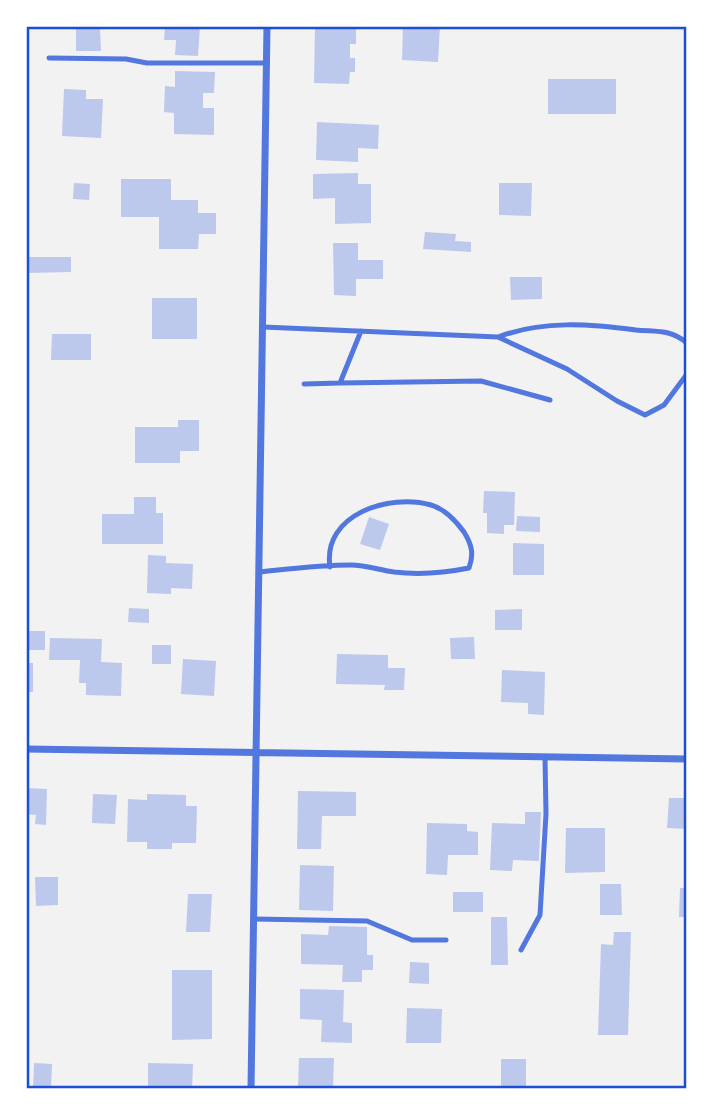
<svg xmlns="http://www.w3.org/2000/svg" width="713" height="1115" viewBox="0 0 713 1115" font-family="Helvetica,sans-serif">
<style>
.building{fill:#bdc9ec}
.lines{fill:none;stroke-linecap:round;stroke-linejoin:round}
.service{stroke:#5277de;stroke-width:5}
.minor{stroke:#5277de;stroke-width:7}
.neatline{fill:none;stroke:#1d4ed8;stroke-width:2.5}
</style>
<rect width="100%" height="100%" fill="#f2f2f2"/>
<path class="building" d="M165 26H200L198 56 175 55 176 40H164Z
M315 26H356V44H350V58H355V72H350L349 84 314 83Z
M403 26H440L438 62 402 60Z
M76 27H100L101 51H76Z
M175 71 215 72 214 93H203V108H214V135L174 134V113L164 112 165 86 175 87Z
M548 79H616V114H548Z
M64 89 86 90V99H103L101 138 62 136Z
M317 122 379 125 378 149 358 148V162L316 160Z
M358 173V184H371V223L335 224V198L313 199V174Z
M121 179H171V200H198V213H216V234H199L198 249H159V217H121Z
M74 183 90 184 89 200 73 199Z
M499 183H532L531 216 499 215Z
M425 232 456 234 455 241 471 242V252L423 249Z
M333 243H358V260H383V279H356V296L334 295Z
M26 257H71V272L26 273Z
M510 277H542V299L511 300Z
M152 298H197V339H152Z
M52 334H91V360H51Z
M178 420H199V451H180V463H135V427H178Z
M484 491 515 492 514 525H504V534L487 533V513H483Z
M134 497H156V513H163V544H102V514H134Z
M517 516 540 517V532L516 531Z
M369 517 389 524 380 550 360 544Z
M513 543 544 544V575H513Z
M148 555 166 556V563L193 564 192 589 171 588V594L147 593Z
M129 608 149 609V623L128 622Z
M522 609V630H495V610Z
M26 631H45V650H26Z
M474 637 475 659H451L450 638Z
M50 638 102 639 101 662 122 663 121 696 86 695V683H79L80 660H49Z
M152 645H171V664H152Z
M337 654 388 655V668H405L404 690H384L385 685 336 684Z
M183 659 216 661 214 696 181 694Z
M26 663H33V692H26Z
M502 670 545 672 544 715 528 714V703L501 702Z
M26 788 47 789 46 825 35 824 36 815 26 814Z
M298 791 356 792V816H322L321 849H297Z
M93 794 117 795 115 824 92 823Z
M147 794 186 795V806H197L196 843H172V849H147V842H127L128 799 147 800Z
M669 798H687V829L667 828Z
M525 812H541L539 861 513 860 512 871 490 870 492 823 525 824Z
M427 823 467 824V831L478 832V855H448L447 875 426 874Z
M566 828H605V872L565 873Z
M300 865 334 866 333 911 299 910Z
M35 877H58V905L36 906Z
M600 884H621L622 915H600Z
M680 888H687V917H679Z
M453 892H483V912H453Z
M188 894H212L210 932H186Z
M491 917H507L508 965H491Z
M329 926 367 927V955H373V970H362V982H342L343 965 301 964V934L328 935Z
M614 932H631L628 1035H598L601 944 613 945Z
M410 962 429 963V984L409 983Z
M172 970H212V1039L172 1040Z
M300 989 344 990 343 1022 352 1023V1043L321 1042 322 1020 300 1019Z
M407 1008 442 1009 441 1043H406Z
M299 1058H334L333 1089H298Z
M501 1059H526V1089H501Z
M34 1063 52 1064 51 1089H33Z
M148 1063 193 1064 192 1089H148Z"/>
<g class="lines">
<path class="service" d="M49 58 126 59 147 63H267
M263 327 498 337 567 369 617 401 645 415 664 405 687 374
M498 337C542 320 590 324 636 330 657 332 670 329 687 343
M340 383 481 381 550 400
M304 384 340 383 361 331
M259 572C289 569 320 565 351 565 365 565 380 570 394 572 419 575 444 573 469 568 474 554 472 545 464 532 456 521 445 509 431 505 390 493 322 514 330 567
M254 919 367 921 412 940H446
M521 950 540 915 546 814 545 757"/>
<path class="minor" d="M26 749 687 759
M251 1089 267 26"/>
</g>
<rect width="713" height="1115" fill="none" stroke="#ffffff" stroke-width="56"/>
<rect x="28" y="28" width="657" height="1059" class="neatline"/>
</svg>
